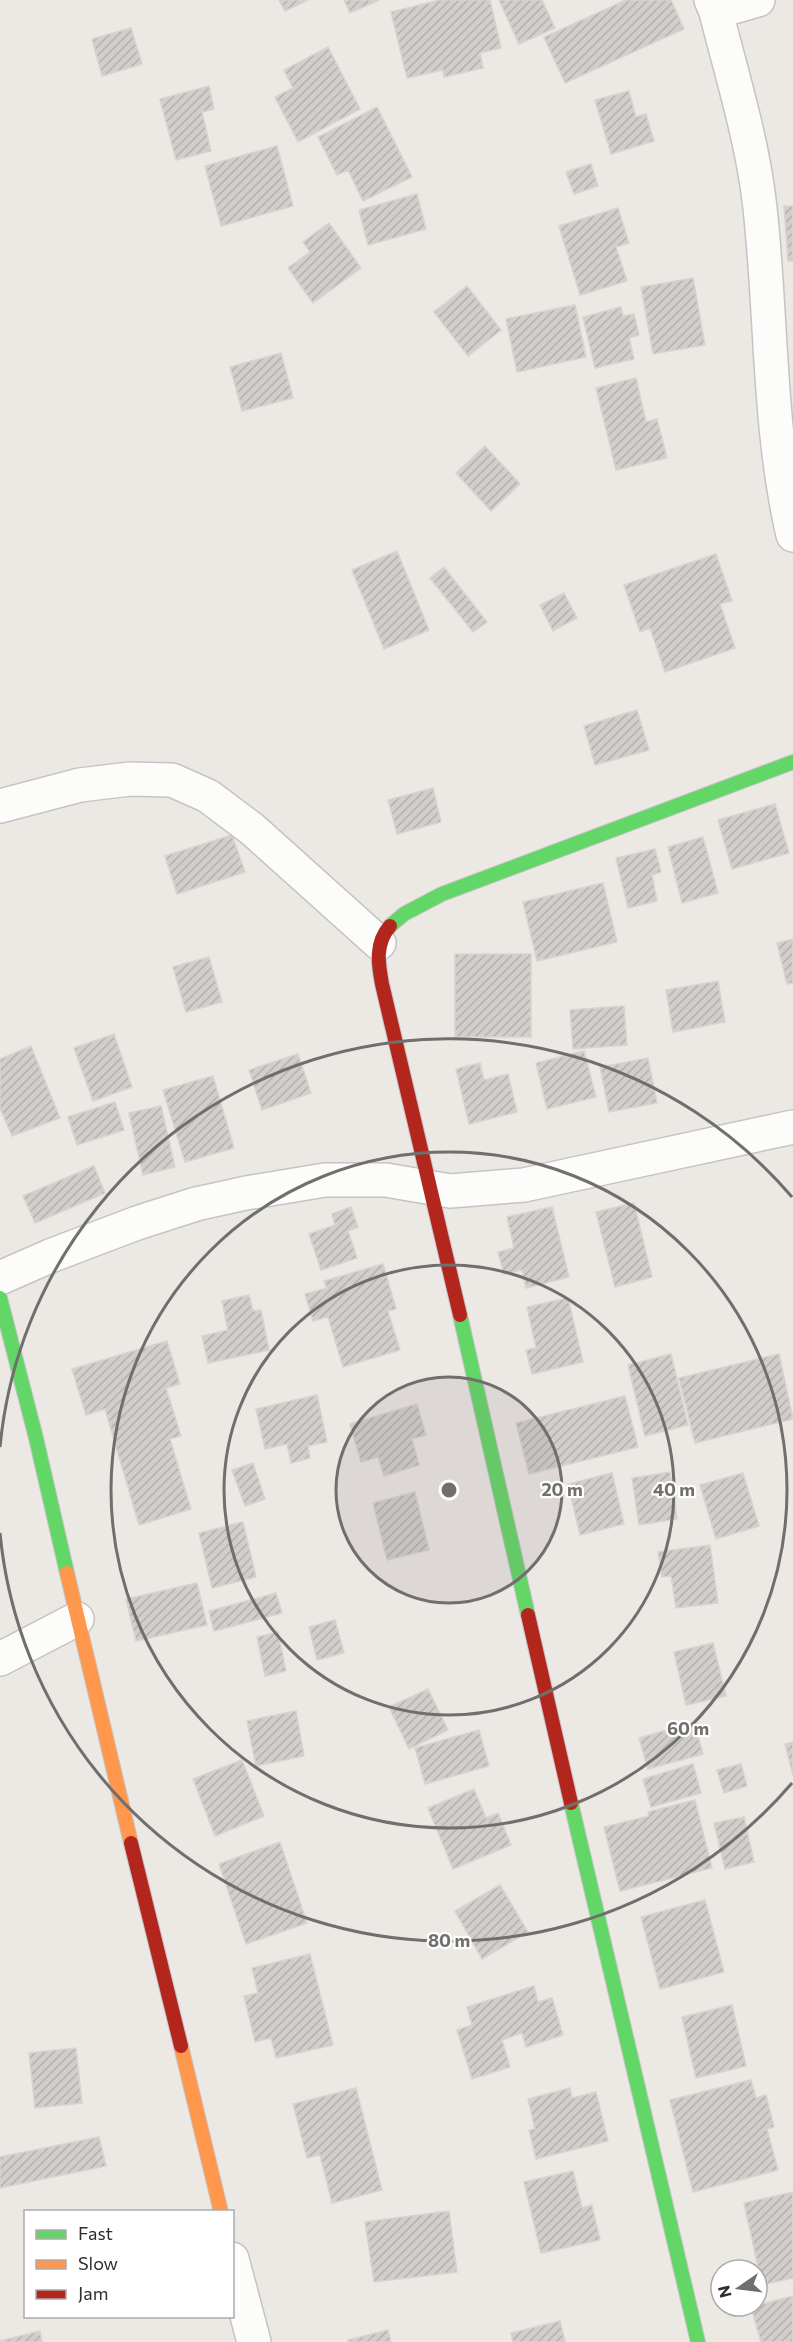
<svg xmlns="http://www.w3.org/2000/svg" width="793" height="2342" viewBox="0 0 793 2342" font-family="Commissioner,sans-serif">
<style>
.building{fill:url(#building-hatch);stroke:#d7d4d0;stroke-width:1.5}
.lines{fill:none;stroke-linecap:round;stroke-linejoin:round}
.street-casing{stroke:#c5c4c5;stroke-width:36}
.fast-casing{stroke:#c5c4c5;stroke-width:16}
.slow-casing{stroke:#c5c4c5;stroke-width:16}
.jam-casing{stroke:#c5c4c5;stroke-width:16}
.street{stroke:#fcfcfb;stroke-width:33}
.fast{stroke:#63d668;stroke-width:14}
.slow{stroke:#ff974d;stroke-width:14}
.jam{stroke:#b3261e;stroke-width:14}
.ring{fill:none;stroke:#706f6e;stroke-width:3}
.centre{fill:#706f6e;stroke:#fff;stroke-width:3}
.ring-label{font-size:18px;text-anchor:middle;font-weight:bold;fill:#706f6e;stroke:#fff;stroke-width:4.5;stroke-linejoin:round;paint-order:stroke}
</style>
<defs>
<pattern id="building-hatch" width="6" height="6" patternUnits="userSpaceOnUse" patternTransform="scale(1.5)"><rect width="6" height="6" fill="#d1cecb"/><path d="M-1 1l2-2M0 6l6-6M5 7l2-2" fill="none" stroke="#b4b1af"/></pattern>
</defs>
<rect width="100%" height="100%" fill="#ece8e4"/>
<path class="building" d="M279 0H308L285 11Z
M344 0H379L350 13Z
M440 0H490L501 48 480 53 483 68 444 77 443 70 407 78 391 12Z
M499 0H542L555 28 519 44Z
M626 0H671L684 29 565 83 544 37Z
M131 28 142 64 102 76 92 39Z
M328 47 360 109 298 142 275 97 293 88 284 70Z
M209 86 214 109 202 112 211 151 176 160 160 99Z
M629 91 636 117 646 114 654 141 611 154 595 100Z
M377 107 412 177 363 201 348 170 337 175 318 137Z
M277 146 293 206 221 226 205 166Z
M591 164 598 186 574 194 566 172Z
M417 194 426 229 368 245 359 210Z
M784 206H793V261H788Z
M618 208 629 243 616 247 627 281 580 295 559 226Z
M329 223 361 268 313 303 288 268 310 252 303 242Z
M693 278 705 345 653 354 641 287Z
M467 286 501 330 468 356 434 312Z
M575 305 586 357 517 372 506 319Z
M621 307 623 316 634 314 639 335 629 338 634 359 595 368 583 317Z
M281 353 293 398 242 411 230 367Z
M636 378 646 422 657 419 667 458 616 470 596 388Z
M485 446 520 484 491 511 456 473Z
M397 551 429 630 384 649 352 570Z
M716 554 732 601 720 604 735 648 665 672 650 628 640 632 624 585Z
M444 567 487 622 473 632 430 578Z
M564 593 577 618 553 631 540 605Z
M637 710 649 750 595 765 584 726Z
M433 788 441 822 397 834 388 800Z
M775 804 789 853 732 869 718 820Z
M232 835 245 872 177 894 165 856Z
M703 837 718 893 682 903 668 847Z
M655 849 661 872 652 875 657 901 628 908 616 858Z
M603 883 617 942 537 961 523 902Z
M793 939V983L787 984 777 943Z
M455 954H531V1037H455Z
M209 957 222 1002 186 1012 173 967Z
M718 981 725 1022 673 1032 666 990Z
M624 1006 627 1045 573 1049 570 1010Z
M114 1034 132 1087 93 1101 74 1048Z
M31 1046 60 1118 12 1136 0 1108V1059Z
M584 1051 596 1097 547 1109 536 1063Z
M298 1054 311 1093 262 1110 249 1070Z
M648 1058 657 1103 609 1112 600 1067Z
M480 1063 484 1080 508 1074 517 1112 469 1124 456 1069Z
M213 1076 234 1148 185 1162 163 1090Z
M115 1102 124 1130 77 1145 68 1117Z
M161 1106 175 1167 143 1175 129 1113Z
M94 1166 105 1193 35 1223 23 1196Z
M634 1203 652 1277 615 1287 596 1212Z
M351 1207 358 1227 348 1231 357 1258 321 1270 309 1234 335 1225 332 1214Z
M552 1207 569 1277 526 1288 522 1270 504 1274 498 1252 514 1248 507 1217Z
M383 1264 396 1309 388 1311 400 1350 343 1367 328 1317 313 1321 305 1294 327 1288 324 1281Z
M249 1295 253 1311 261 1310 269 1350 208 1363 202 1336 228 1330 222 1301Z
M568 1298 583 1362 532 1374 526 1350 536 1348 527 1307Z
M167 1341 180 1384 166 1388 181 1436 170 1439 191 1509 139 1525 105 1409 86 1415 72 1369Z
M671 1354 688 1425 645 1436 628 1365Z
M779 1354 793 1419 695 1443 679 1378Z
M317 1395 327 1442 308 1446 310 1458 291 1463 287 1444 265 1449 256 1409Z
M625 1396 638 1447 529 1474 516 1423Z
M417 1404 426 1435 412 1439 419 1465 384 1476 378 1457 361 1462 350 1424Z
M253 1463 265 1499 245 1506 232 1470Z
M670 1472 677 1519 639 1525 632 1478Z
M612 1473 624 1524 580 1535 568 1484Z
M743 1473 759 1526 716 1539 700 1485Z
M415 1492 429 1550 387 1560 373 1503Z
M243 1522 256 1577 212 1588 199 1533Z
M710 1545 718 1603 676 1608 671 1576 662 1577 658 1552Z
M197 1583 207 1625 136 1641 126 1599Z
M276 1593 282 1613 214 1631 209 1611Z
M335 1620 344 1653 317 1660 309 1627Z
M278 1632 286 1671 265 1676 257 1637Z
M713 1643 726 1696 686 1705 674 1652Z
M428 1689 448 1730 409 1749 389 1707Z
M296 1711 304 1756 256 1766 247 1721Z
M694 1722 703 1754 648 1769 639 1738Z
M479 1730 489 1766 425 1784 415 1748Z
M793 1742V1775L785 1744Z
M242 1760 264 1816 215 1836 193 1779Z
M693 1764 701 1793 651 1807 643 1779Z
M741 1764 747 1786 724 1793 717 1770Z
M474 1789 486 1818 498 1813 511 1845 453 1869 428 1808Z
M695 1800 712 1868 620 1891 604 1827 649 1816 648 1812Z
M744 1817 754 1862 725 1869 714 1823Z
M280 1842 307 1923 246 1944 219 1864Z
M500 1885 528 1932 482 1959 455 1911Z
M705 1900 724 1972 660 1989 641 1917Z
M310 1954 333 2045 276 2058 271 2038 255 2042 244 1996 258 1993 252 1968Z
M534 1986 538 2002 552 1998 563 2035 526 2047 522 2033 502 2040 510 2067 472 2079 457 2030 472 2025 467 2007Z
M732 2005 746 2066 696 2078 682 2017Z
M76 2048 82 2103 35 2108 29 2053Z
M751 2080 756 2098 766 2095 774 2127 767 2129 778 2170 693 2192 670 2100Z
M356 2088 382 2190 332 2203 320 2155 307 2158 293 2104Z
M570 2088 572 2098 596 2092 608 2141 536 2159 529 2130 535 2129 528 2099Z
M99 2137 106 2166 0 2188V2157Z
M573 2171 582 2208 592 2205 600 2240 541 2253 524 2182Z
M793 2192V2278L762 2285 744 2203Z
M449 2211 457 2272 374 2282 365 2222Z
M793 2296V2342H761L751 2307Z
M560 2321 565 2342H513L511 2333Z
M388 2330 391 2342H349L348 2340Z
M40 2331 42 2342H0V2341Z"/>
<g class="lines">
<g class="street-casing">
<path id="street" d="M711 0 716 12C732 76 753 142 760 208 772 317 768 427 793 535
M716 12 758 0
M0 806 80 785 130 779 172 780 208 796 252 829 379 943
M0 1278 50 1256 137 1223 196 1204 246 1193 325 1180H386L450 1191 524 1185 793 1127
M0 1659 77 1619
M232 2259 254 2342"/>
</g>
<g class="fast-casing">
<path id="fast" d="M390 926 404 914 442 894 793 762
M0 1298 36 1438 67 1573
M460 1315 528 1615
M571 1803 698 2342"/>
</g>
<g class="slow-casing">
<path id="slow" d="M67 1573 131 1843
M181 2046 221 2212"/>
</g>
<g class="jam-casing">
<path id="jam" d="M390 926C375 943 378 963 382 984L460 1315
M528 1615 571 1803
M131 1843 181 2046"/>
</g>
<use href="#street" class="street"/>
<use href="#fast" class="fast"/>
<use href="#slow" class="slow"/>
<use href="#jam" class="jam"/>
</g>
<circle cx="449" cy="1490" r="113" fill="#706f6e" fill-opacity=".12"/>
<g class="ring">
<circle cx="449" cy="1490" r="113"/>
<circle cx="449" cy="1490" r="225"/>
<circle cx="449" cy="1490" r="338"/>
<path d="M792 1783A451 451 0 0 1 0 1533M0 1447A451 451 0 0 1 792 1197"/>
</g>
<circle cx="449" cy="1490" r="9" class="centre"/>
<g class="ring-label">
<text x="562" y="1496">20 m</text>
<text x="674" y="1496">40 m</text>
<text x="688" y="1735">60 m</text>
<text x="449" y="1947">80 m</text>
</g>
<rect x="24" y="2210" width="210" height="108" fill="#ffffff" stroke="#ababab" stroke-width="1.5"/>
<rect x="36" y="2230" width="30" height="9" fill="#63d668" stroke="#ababab" stroke-width="1.5"/>
<text x="78" y="2240" font-size="18" fill="#2e2e2e">Fast</text>
<rect x="36" y="2260" width="30" height="9" fill="#ff974d" stroke="#ababab" stroke-width="1.5"/>
<text x="78" y="2270" font-size="18" fill="#2e2e2e">Slow</text>
<rect x="36" y="2290" width="30" height="9" fill="#b3261e" stroke="#ababab" stroke-width="1.5"/>
<text x="78" y="2300" font-size="18" fill="#2e2e2e">Jam</text>
<g transform="translate(739 2288) rotate(256)"><circle r="28" fill="#ffffff" stroke="#ababab" stroke-width="1.5"/>
<path d="M0-4.5L10 22L0 15L-10 22Z" fill="#706f6e"/>
<text y="-9" font-size="16" font-weight="bold" text-anchor="middle" fill="#2e2e2e">N</text>
</g>
</svg>
